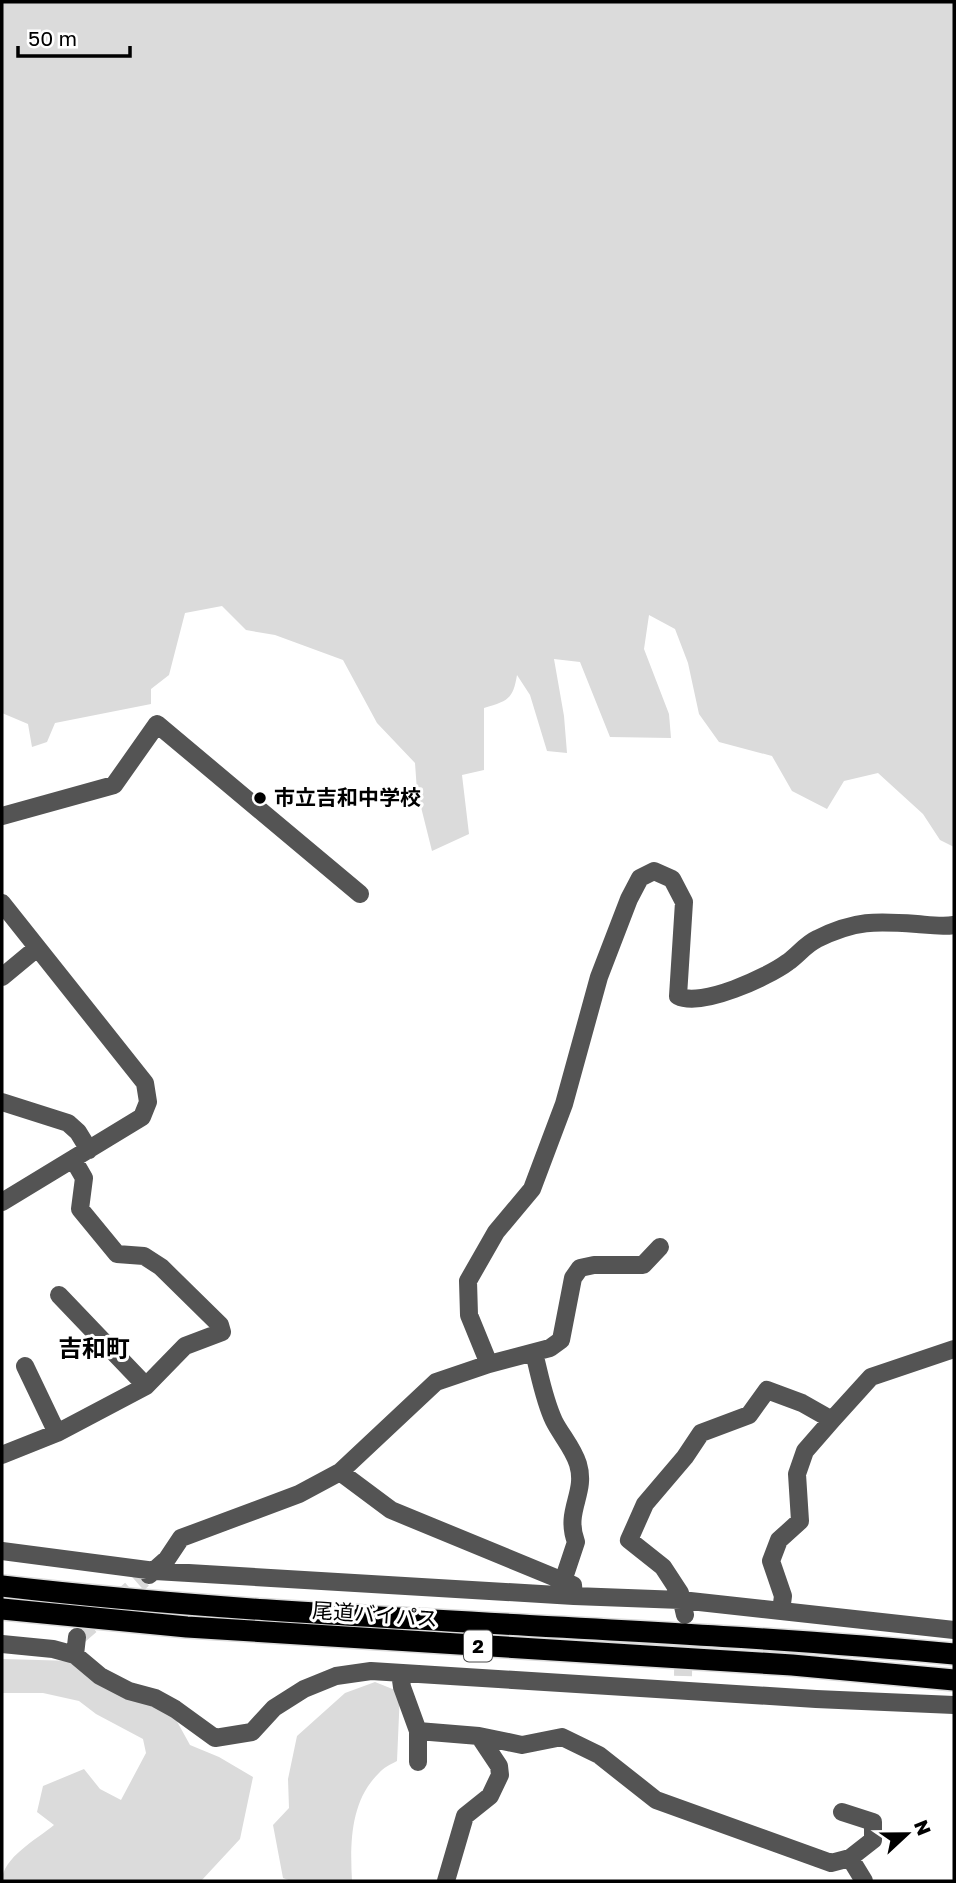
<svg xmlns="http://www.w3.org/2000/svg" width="956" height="1883" viewBox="0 0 956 1883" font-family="'Golos Text','Noto Sans JP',sans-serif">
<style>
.green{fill:#dbdbdb}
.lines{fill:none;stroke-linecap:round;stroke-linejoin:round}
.minor-tunnel{stroke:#d9d9d9;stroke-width:18;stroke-dasharray:18 9;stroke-linecap:butt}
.highway-casing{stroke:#dbdbdb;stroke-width:24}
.minor{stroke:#545454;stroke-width:18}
.highway{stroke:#000;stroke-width:21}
.poi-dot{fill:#000;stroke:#fff;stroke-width:2.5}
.labels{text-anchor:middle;stroke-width:6;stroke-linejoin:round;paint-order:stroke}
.shield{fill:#fff;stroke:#4c4c4c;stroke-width:2}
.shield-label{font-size:19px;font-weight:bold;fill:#000}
.poi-label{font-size:21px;font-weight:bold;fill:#000;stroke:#fff;text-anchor:start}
.street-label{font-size:21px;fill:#000;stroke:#fff}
.quarter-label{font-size:24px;font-weight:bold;fill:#000;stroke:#fff}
</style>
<rect width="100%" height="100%" fill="#fff"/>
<path class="green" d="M2 2H954V847L940 840 923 814 878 773 844 781 827 809 792 791 772 756 719 742 699 714 688 663 675 629 649 615 644 649 669 714 671 738 610 737 580 662 554 659 564 716 567 753 547 751 530 695 517 675C513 700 507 701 484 708V770L462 775 469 834 432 851 417 791 415 763 377 723 343 660 275 635 246 630 222 606 185 613 169 675 151 689V704L55 723 47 742 32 747 28 724 2 713Z
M2 1659 75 1661 174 1716 190 1745 219 1757 253 1777 240 1839 201 1881H2C2 1858 37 1839 54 1825L37 1812 43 1786 84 1769 100 1789 121 1800 146 1753 143 1739 96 1714 79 1701 43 1693H2Z
M375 1682 400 1692 397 1761C391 1764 383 1768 379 1773 350 1801 350 1844 352 1881H291L283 1878 273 1825 289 1808 288 1779 297 1736 345 1693Z"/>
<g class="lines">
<path class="minor-tunnel" d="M77 1637 143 1579
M683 1676 684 1622"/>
<g class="highway-casing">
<path id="highway" d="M2 1586C318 1623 637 1624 954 1654
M2 1609 187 1627 792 1665 954 1680"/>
</g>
<path class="minor" d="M2 816 114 785 157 724 360 894
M2 903 145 1083 148 1102 142 1117 2 1202
M2 977 37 948
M2 1102 68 1123 78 1132 89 1150
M59 1295 146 1386
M534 1353C540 1376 544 1400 554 1421 561 1435 573 1448 578 1464 587 1494 564 1510 576 1542L563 1581
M489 1364 469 1315 468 1281 496 1232 532 1189 564 1104 599 977 629 899 640 878 654 871 672 879 684 902 678 996C701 1008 768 977 788 962 798 955 806 944 817 939 855 920 876 921 917 924 929 925 942 927 954 925
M25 1366 57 1433
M2 1455 57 1433 146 1386 185 1346 222 1332 220 1325 161 1267 144 1256 117 1254 80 1209 84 1178 73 1159
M340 1472 391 1510 573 1585 574 1596
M2 1551 155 1571 574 1596 681 1600 954 1630
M149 1575 167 1559 181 1538 299 1494 340 1472 436 1382 489 1364 550 1348 561 1340 573 1278 580 1268 594 1265H643L660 1247
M781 1611 783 1596 771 1561 779 1540 800 1521 797 1474 805 1451 832 1420 871 1377 954 1349
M685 1615 680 1593 663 1567 629 1540 645 1504 685 1457 701 1433 749 1415 767 1390 802 1403 832 1420
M2 1644 53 1649 75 1655 100 1676 129 1691 155 1698 175 1709 215 1738 252 1732 274 1708 304 1689 336 1676 371 1671 816 1699 954 1705
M75 1655 77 1637
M400 1673 402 1687 418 1731V1762
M418 1731 479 1736 522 1745 562 1737 599 1755 656 1800 831 1863 850 1858 873 1840V1822L842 1812
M850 1858 864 1881
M446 1881 465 1816 490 1796 500 1775 499 1766 479 1736"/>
<use href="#highway" class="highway"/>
</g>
<circle class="poi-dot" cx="260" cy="798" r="7"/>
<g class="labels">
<rect class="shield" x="464" y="1630.5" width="28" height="31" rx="5"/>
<g class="shield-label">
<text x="478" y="1653">2</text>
</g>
<g class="poi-label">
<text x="274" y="805">市立吉和中学校</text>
</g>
<g class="street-label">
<text transform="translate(375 1615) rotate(4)" y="7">尾道バイパス</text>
</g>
<g class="quarter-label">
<text x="94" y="1357">吉和町</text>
</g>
</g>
<rect width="956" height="1883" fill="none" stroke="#000000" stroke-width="7"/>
<g transform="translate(907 1834) rotate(68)" stroke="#ffffff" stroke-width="5" paint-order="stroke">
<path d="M0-5L12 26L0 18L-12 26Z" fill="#000000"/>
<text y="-10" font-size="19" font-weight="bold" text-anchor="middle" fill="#000000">N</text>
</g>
<path d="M18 46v10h112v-10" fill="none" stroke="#000000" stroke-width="3.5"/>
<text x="28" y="46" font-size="21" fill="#000000" stroke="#ffffff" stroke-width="5" paint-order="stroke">50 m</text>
</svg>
